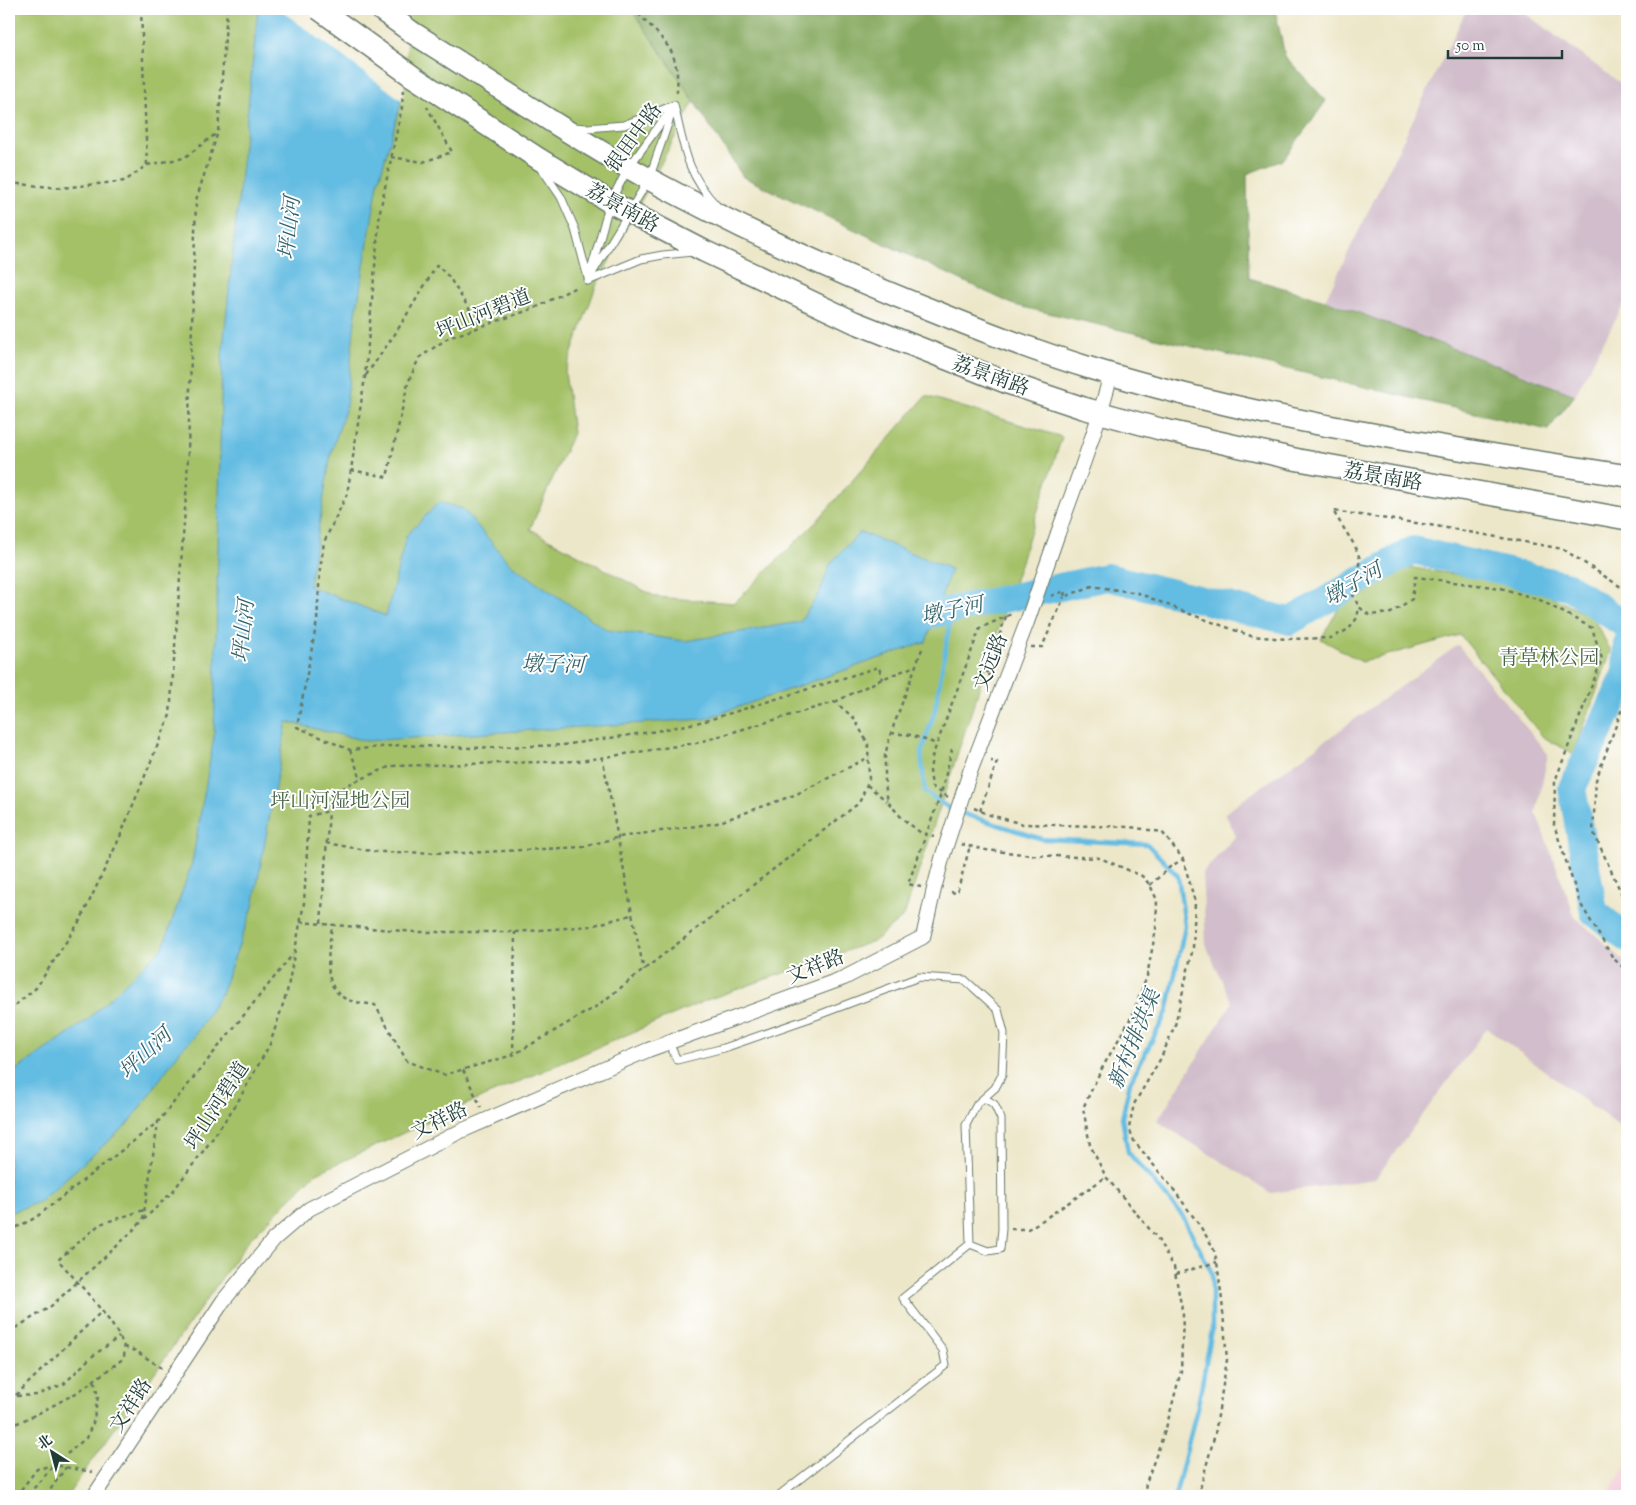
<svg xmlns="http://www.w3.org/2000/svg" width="1636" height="1505" viewBox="0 0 1636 1505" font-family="'Sorts Mill Goudy','Noto Serif SC',serif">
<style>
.built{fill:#f5cfda}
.industrial{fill:#d1bdcb}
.green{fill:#a4c168;stroke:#627f4e}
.forest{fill:#83a75c;stroke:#517248}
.water{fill:#64bce2;stroke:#427c8b}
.pier{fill:#ede7c9}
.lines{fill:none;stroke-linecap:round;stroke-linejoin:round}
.stream{stroke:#64bce2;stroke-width:4.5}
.river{stroke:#64bce2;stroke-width:28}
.service-casing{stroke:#677868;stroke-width:9}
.minor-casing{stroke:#677868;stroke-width:16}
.primary-casing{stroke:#677868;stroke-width:24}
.path{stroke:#677868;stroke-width:2.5;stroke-dasharray:4 4;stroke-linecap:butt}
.service{stroke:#fff;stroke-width:7}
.minor{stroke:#fff;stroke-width:14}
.primary{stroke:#fff;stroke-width:21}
.minor-bridge-casing{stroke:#677868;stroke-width:16;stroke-linecap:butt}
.primary-bridge-casing{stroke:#677868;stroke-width:24;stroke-linecap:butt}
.minor-bridge{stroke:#fff;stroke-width:14}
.primary-bridge{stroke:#fff;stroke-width:21}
.labels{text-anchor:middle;stroke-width:4;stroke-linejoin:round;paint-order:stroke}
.street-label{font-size:20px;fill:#1f3d34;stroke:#fff}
.park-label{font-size:20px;fill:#476544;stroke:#fff}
.water-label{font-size:21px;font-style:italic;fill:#346368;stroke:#fff}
</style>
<rect width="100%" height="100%" fill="#fff"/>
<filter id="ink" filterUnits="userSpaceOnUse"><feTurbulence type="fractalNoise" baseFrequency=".02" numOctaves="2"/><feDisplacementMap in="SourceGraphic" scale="10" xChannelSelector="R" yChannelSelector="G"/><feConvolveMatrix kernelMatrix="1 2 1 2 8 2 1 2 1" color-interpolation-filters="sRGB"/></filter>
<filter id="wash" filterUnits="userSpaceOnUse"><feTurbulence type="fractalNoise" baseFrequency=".0096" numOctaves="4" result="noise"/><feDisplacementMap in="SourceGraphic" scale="20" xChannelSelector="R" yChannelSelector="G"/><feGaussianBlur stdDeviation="1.12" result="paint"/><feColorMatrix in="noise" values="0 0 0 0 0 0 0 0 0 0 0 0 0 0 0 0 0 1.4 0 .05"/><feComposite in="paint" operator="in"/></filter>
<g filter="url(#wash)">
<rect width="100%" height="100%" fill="#ede7c9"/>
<path class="built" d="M1627 1466V1496H1606Z"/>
<path class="industrial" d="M1467 9H1519L1627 88V298L1575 395 1325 300Z
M1458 645 1548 754 1536 813 1575 917 1627 963V1132L1487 1028 1375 1179 1271 1193 1157 1121 1232 1003 1206 945 1202 873 1236 836 1225 813Z"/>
<path class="green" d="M9 9H631L694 101 596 286 565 372 573 433 530 529 656 597 734 603 817 521 926 396 1062 437 904 916 874 941 707 1000 442 1115 315 1174 248 1241 67 1496H9Z
M1401 566 1531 586 1593 618 1611 651 1574 754 1543 737 1460 635 1362 662 1321 639 1347 594Z"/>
<path class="forest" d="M631 9H1275L1285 56 1326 101 1283 160 1247 174 1249 278 1325 300 1575 395 1548 430 1014 305 743 177 669 63Z"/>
<path class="water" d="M258 9H406L400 107 378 183 355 320 346 407 331 454 309 586 386 616 406 536 439 502 463 509 510 564 607 630 685 641 800 622 820 592 830 564 860 532 951 569 926 642 704 719 366 741 287 722 253 907 221 994 193 1038 180 1051 129 1123 39 1202 9 1213V1075L86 1021 163 947 192 863 214 737 222 357Z"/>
<path class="pier" d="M279 9H409L403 101Z"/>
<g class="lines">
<path class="stream" d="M952 610 935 710 921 754 925 792 952 810 1042 839 1147 844 1178 876 1185 926 1167 1012 1130 1082 1122 1118 1128 1152 1182 1215 1212 1273V1330L1198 1405 1175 1496"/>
<path class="river" d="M900 621 1107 577 1290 621 1413 550 1568 586 1627 626
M1627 645 1626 675 1572 788 1594 912 1627 938"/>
</g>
</g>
<g filter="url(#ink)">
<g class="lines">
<g class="service-casing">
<path id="service" d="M674 105C684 146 686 174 717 206
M574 127 587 128 624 125 674 105
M542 169 561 197 575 229 588 278
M593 272 649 179 672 112
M588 281 610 202 629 167 674 105
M588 281 641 259 663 255 693 252
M669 1043 677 1060 724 1048 813 1017 919 977 965 980 998 1010 1004 1033 1002 1075 995 1088 977 1104 966 1125 970 1244 903 1298 943 1350 946 1365 778 1496
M970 1244 988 1251 1000 1249 1002 1229 1001 1119 994 1104 984 1098"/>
</g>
<g class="minor-casing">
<path id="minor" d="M1058 533C1077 481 1097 428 1111 374
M970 772 1027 622
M94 1496 223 1301 274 1239 309 1209 461 1131 648 1050 844 978 923 937 934 889 943 855"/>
</g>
<g class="primary-casing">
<path id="primary" d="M413 33C490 81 567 134 647 178 741 229 839 274 939 313 990 334 1041 353 1093 369 1267 422 1448 447 1627 476
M412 76 539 159 610 202 704 251 854 322 1008 383 1083 408 1160 429 1299 460 1627 519"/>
</g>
<path class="path" d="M141 9 147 165
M632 9C642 16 667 42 672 53 677 64 679 84 676 96
M403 90 402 107 380 211 365 377 351 470 347 494 324 542 320 570 317 621 297 727 350 750 400 745 471 748 563 745 657 731 705 721 879 667 882 679
M391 157 423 162 452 152 427 107
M9 183 61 188 125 181 147 165 184 158 217 133
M366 375 395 334 437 265 449 277 480 326
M351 470 387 477 408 383 419 358 448 338 535 308 578 286
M1627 591 1563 549 1436 526 1333 511 1355 546 1360 559 1353 595 1359 607 1369 615 1391 613 1412 599 1415 577 1501 588 1540 600 1592 628 1602 659 1555 781 1554 825 1580 903 1613 958 1627 971
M1051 596 1065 591 1064 597 1092 586 1138 593 1190 614 1251 636 1286 639 1331 638 1349 629 1357 618 1359 607
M1031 647H1042L1064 597
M922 649 891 733 885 755V784L888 802 902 818 921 833 934 836
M992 675H986L1006 616
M1627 695 1596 780 1593 831 1624 899 1627 903
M835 702 882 679 915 666
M891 733 911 735 937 744
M350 750 361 780
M602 757C617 828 628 900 644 970
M867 785 887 801
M948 797 932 787 930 771 932 757 980 628 1014 613
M974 808 990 815 1023 824 1130 827 1162 832 1183 859 1195 902 1193 948 1175 1025 1161 1058 1134 1104 1129 1128 1134 1141 1174 1190 1200 1226 1213 1247 1217 1262 1222 1300 1227 1360 1215 1434 1198 1496
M980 811 997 762 991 761
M326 843 377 852 464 853 583 847 619 837 717 823 797 794 869 757
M961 844 986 850 1033 855 1100 858 1142 876 1150 885 1157 900 1156 929 1147 976 1132 1016 1101 1070 1083 1108 1090 1145 1106 1177 1157 1238 1174 1267 1183 1315 1181 1371 1166 1428 1146 1483 1144 1496
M1150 885 1170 867 1183 859
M921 887 908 884 941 794 952 749
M951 892 957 893 970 846
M300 922 415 932H515L591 926 631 915
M321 923 329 811
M9 1010 36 988 81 919 119 839 170 715 187 482 196 200 218 132 227 9
M513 1055 515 932
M463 1070 481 1107
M143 1219 158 1123
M1011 1229H1028L1043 1220 1106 1177
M9 1231 35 1218 158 1122 293 954
M1176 1274 1217 1262
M9 1332 50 1307 118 1245 173 1191 210 1142 237 1103 270 1044 287 992 304 903 309 816 329 811 345 786 391 766 580 761 696 743 835 702 854 718 868 744 869 780 859 803 597 1006 513 1055 444 1075 407 1061 375 1005C366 1003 352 1003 344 998 320 984 330 947 332 924
M124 1347 136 1351 162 1368
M17 1396 37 1395 64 1384 90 1358 119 1337
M9 1399 15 1396 101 1312
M9 1427 39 1413 78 1392 124 1358C124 1355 125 1350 124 1347 118 1325 74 1278 58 1260L100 1224 144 1210
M16 1496 37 1469 54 1465 92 1472
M31 1496 34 1488 54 1465 86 1438 93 1423 98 1397 94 1379
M46 1496 66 1467"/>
<use href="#service" class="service"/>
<use href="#minor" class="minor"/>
<use href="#primary" class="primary"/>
<g class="minor-bridge-casing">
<path id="minor-bridge" d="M1027 622 1058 533
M943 855 970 772"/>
</g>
<g class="primary-bridge-casing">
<path id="primary-bridge" d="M319 9 412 76
M380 9 413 33"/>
</g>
<use href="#minor-bridge" class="minor-bridge"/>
<use href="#primary-bridge" class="primary-bridge"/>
</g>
</g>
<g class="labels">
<g class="street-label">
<text transform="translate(633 137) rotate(-54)" y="7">银田中路</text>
<text transform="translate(623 207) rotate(29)" y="7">荔景南路</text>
<text transform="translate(483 313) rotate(-22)" y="7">坪山河碧道</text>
<text transform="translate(991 375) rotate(20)" y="7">荔景南路</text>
<text transform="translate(1383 476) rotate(10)" y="7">荔景南路</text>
<text transform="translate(990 662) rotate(-69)" y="7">文远路</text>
<text transform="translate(815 966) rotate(-22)" y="7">文祥路</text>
<text transform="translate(216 1105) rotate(-57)" y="7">坪山河碧道</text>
<text transform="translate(439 1120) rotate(-26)" y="7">文祥路</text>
<text transform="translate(130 1405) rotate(-57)" y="7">文祥路</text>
</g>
<g class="park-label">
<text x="1549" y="664">青草林公园</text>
<text x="340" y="807">坪山河湿地公园</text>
</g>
<g class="water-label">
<text transform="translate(289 228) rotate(-84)" y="7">坪山河</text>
<text transform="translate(1353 584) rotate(-30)" y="7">墩子河</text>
<text transform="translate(952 610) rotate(-12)" y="7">墩子河</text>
<text transform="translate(243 631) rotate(-84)" y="7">坪山河</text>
<text transform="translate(553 664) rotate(1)" y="7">墩子河</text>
<text transform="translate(1134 1039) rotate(-68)" y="7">新村排洪渠</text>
<text transform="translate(145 1053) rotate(-43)" y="7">坪山河</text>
</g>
</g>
<rect width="1636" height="1505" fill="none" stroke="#fff" stroke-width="30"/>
<g transform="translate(52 1452) rotate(324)" stroke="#ffffff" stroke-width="4" paint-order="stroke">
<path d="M0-4L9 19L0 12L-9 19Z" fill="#1f3d34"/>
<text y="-8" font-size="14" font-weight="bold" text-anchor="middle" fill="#1f3d34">北</text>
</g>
<path d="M1448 50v8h114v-8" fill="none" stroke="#1f3d34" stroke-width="2.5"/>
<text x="1456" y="50" font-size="15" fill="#1f3d34" stroke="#ffffff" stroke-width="4" paint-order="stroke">50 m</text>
</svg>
